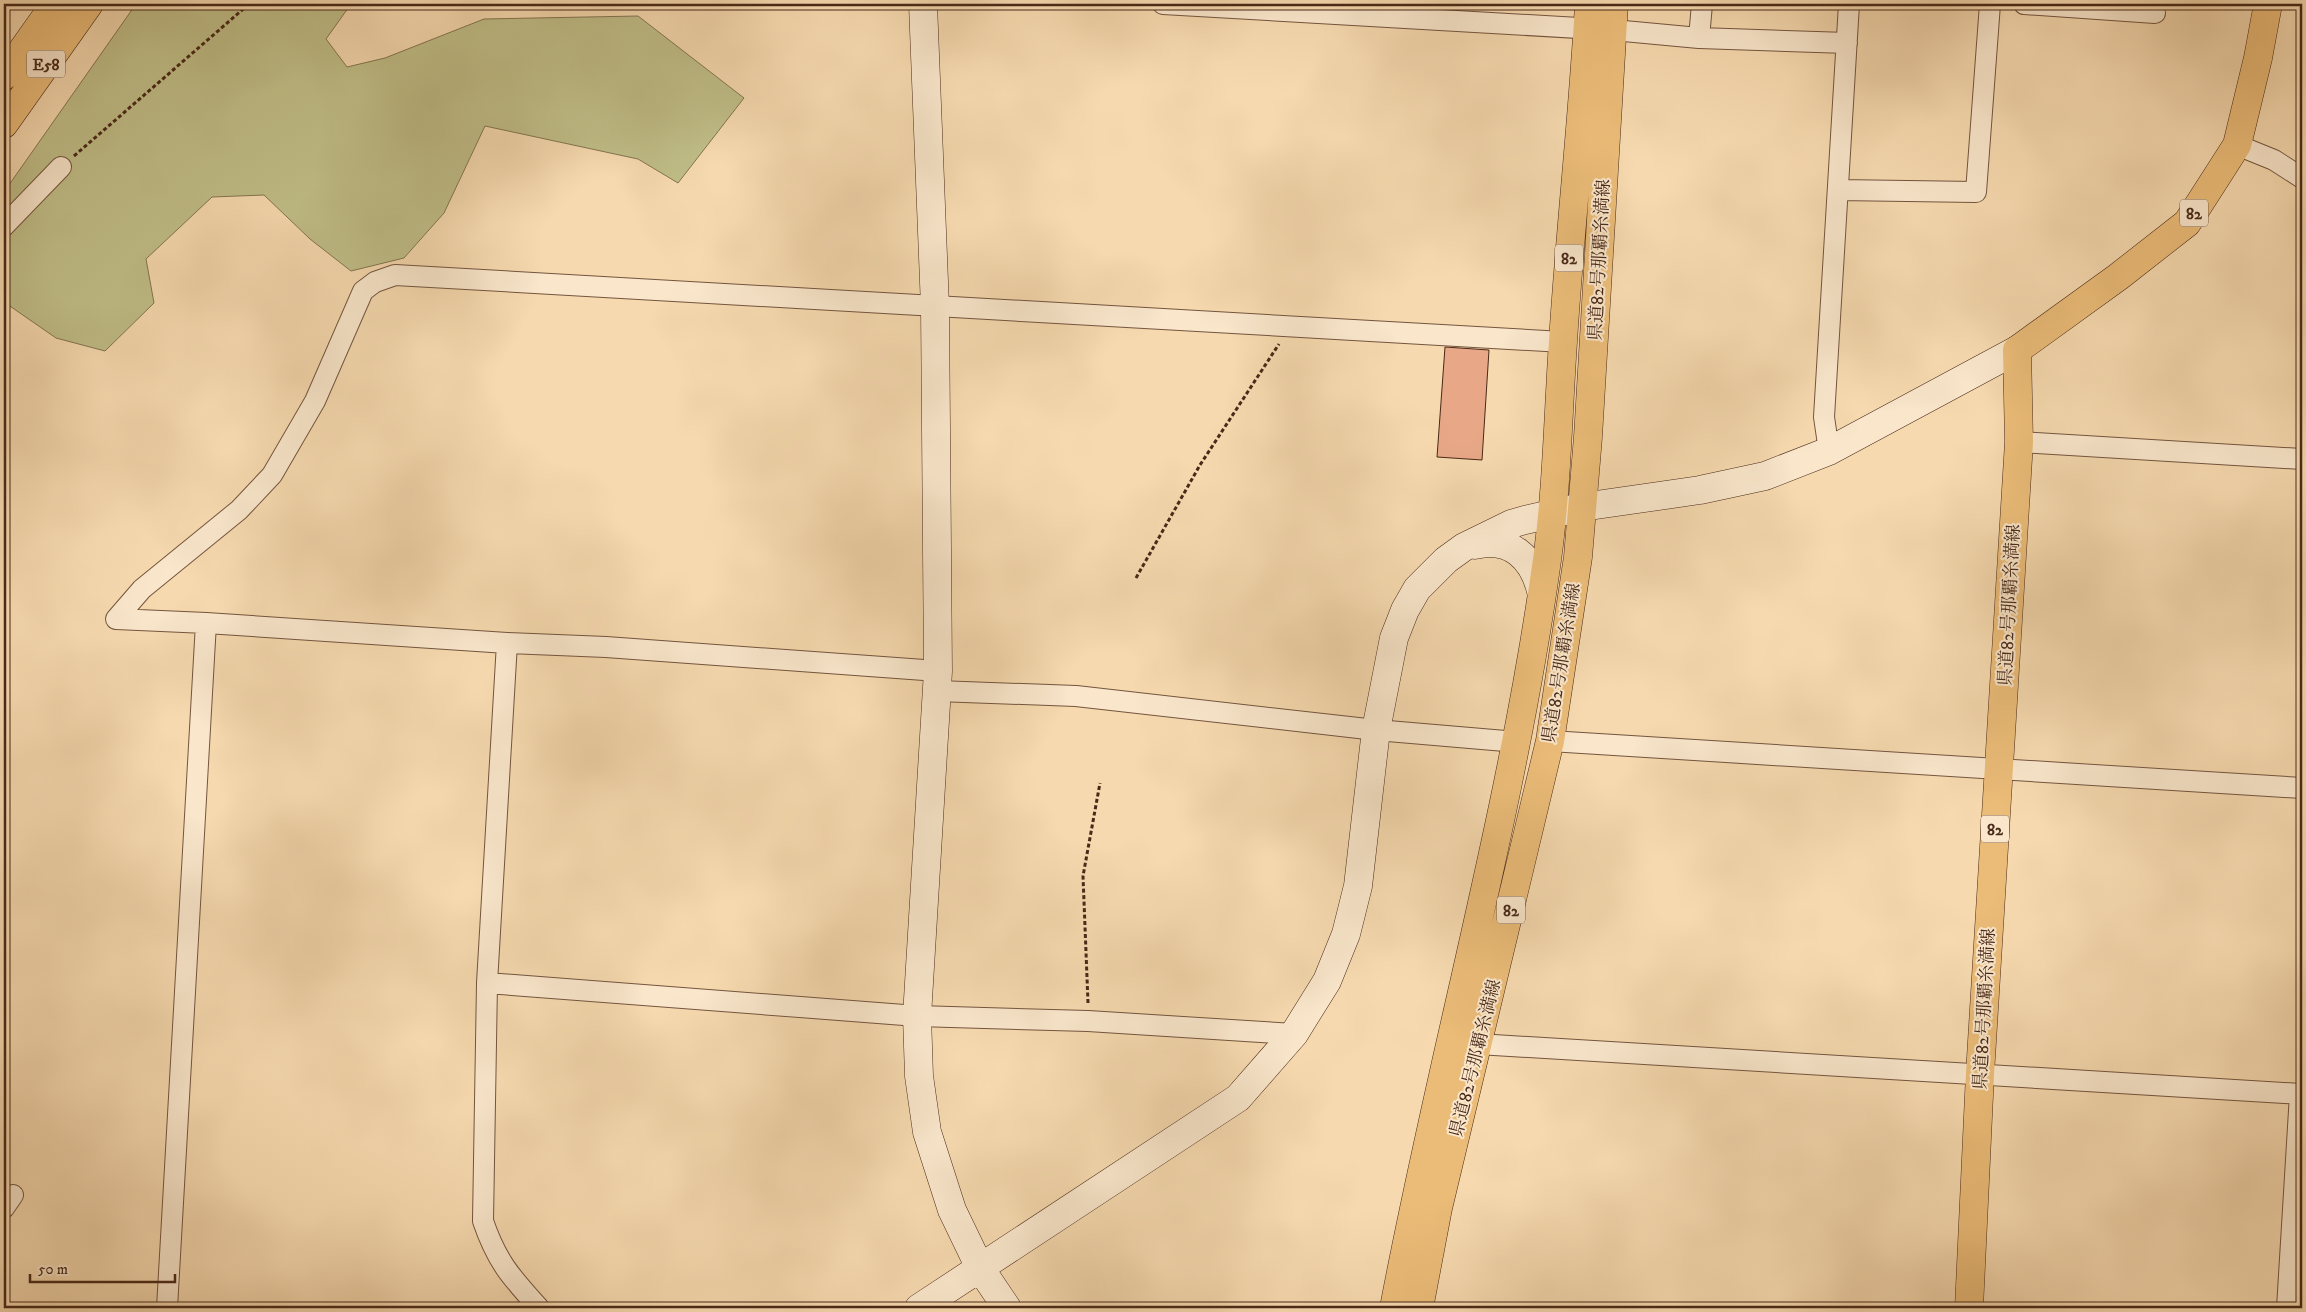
<svg xmlns="http://www.w3.org/2000/svg" width="2306" height="1312" viewBox="0 0 2306 1312" font-family="'IM FELL DW Pica','Noto Serif JP',serif">
<style>
.green{fill:#c0be88;stroke:#847450}
.building{fill:#e8a887;stroke:#492918}
.lines{fill:none;stroke-linecap:round;stroke-linejoin:round}
.street-casing{stroke:#74553e;stroke-width:22}
.secondary-casing{stroke:#492918;stroke-width:29}
.primary-casing{stroke:#492918;stroke-width:29}
.highway-casing{stroke:#492918;stroke-width:29}
.path{stroke:#492918;stroke-width:3;stroke-dasharray:4 2.5;stroke-linecap:butt}
.street{stroke:#f9e6cb;stroke-width:20}
.secondary{stroke:#f9e6cb;stroke-width:28}
.primary{stroke:#ebbc78;stroke-width:28}
.highway{stroke:#ebbc78;stroke-width:28}
.labels{text-anchor:middle;stroke-width:4;stroke-linejoin:round;paint-order:stroke}
.shield{fill:#f9e6cb;stroke:#7e624e;stroke-width:1}
.shield-label{font-size:16px;font-weight:bold;fill:#492918}
.street-label{font-size:18px;fill:#492918;stroke:#f9e6cb}
</style>
<rect width="100%" height="100%" fill="#f6d9af"/>
<filter id="stains"><feTurbulence type="fractalNoise" baseFrequency=".004" numOctaves="4"/><feColorMatrix values="0 0 0 0 .2 0 0 0 0 .09 0 0 0 0 .02 0 0 0 .5 -.17"/></filter>
<radialGradient id="worn" r=".72"><stop offset=".6" stop-color="#630" stop-opacity="0"/><stop offset="1" stop-color="#630" stop-opacity=".3"/></radialGradient>
<path class="green" d="M136 4H351L326 39 347 67 385 58 484 19 638 16 744 98 678 183 638 159 485 126 444 213 404 258 351 271 310 239 264 195 212 197 146 259 154 303 105 351 56 338 4 302V192Z"/>
<path class="building" d="M1445 347 1489 350 1482 460 1437 457Z"/>
<g class="lines">
<g class="street-casing">
<path id="street" d="M1163 4 1613 30 1699 38 1847 43
M2024 4 2155 13
M1699 38 1702 4
M2237 145 2274 160 2302 178
M1838 190 1976 192 1990 4
M4 226 61 167
M2019 442 2302 459
M1829 451 1824 417 1849 4
M206 623 116 619 142 589 239 510 272 475 315 401 363 291 375 282 395 275 1563 342
M507 643 487 983 483 1221C497 1262 511 1277 539 1308
M937 691 1076 696 1376 730 1517 742
M1550 741 2302 788
M487 983 917 1016 1088 1021 1294 1034
M1478 1044 2302 1094
M4 1208 13 1195
M167 1308 206 623 507 643 606 647 938 671
M2287 1308 2300 1094"/>
</g>
<g class="secondary-casing">
<path id="secondary" d="M923 4 935 307 938 671 917 1016 919 1076 927 1132 952 1210 980 1268 1007 1308
M1475 545C1510 536 1533 558 1541 591
M919 1308 1238 1098 1294 1034 1327 981 1346 934 1358 886 1376 730 1394 638 1405 610 1417 589 1446 560 1464 547 1511 524 1525 520 1582 507 1700 490 1765 476 1829 451 2017 350"/>
</g>
<g class="primary-casing">
<path id="primary" d="M1394 1308C1441 1058 1512 812 1547 560 1557 488 1558 414 1563 342 1570 229 1583 116 1589 4
M1419 1308 1438 1208 1550 741 1578 557 1588 437 1614 4
M1969 1308 1980 1074 2019 442 2017 350 2118 277 2187 223 2237 145 2258 58 2268 4"/>
</g>
<g class="highway-casing">
<path id="highway" d="M4 76 55 4
M4 124 89 4"/>
</g>
<path class="path" d="M74 156 249 4
M1136 578 1200 465 1279 344
M1088 1003 1083 876 1100 783"/>
<use href="#street" class="street"/>
<use href="#secondary" class="secondary"/>
<use href="#primary" class="primary"/>
<use href="#highway" class="highway"/>
</g>
<g class="labels">
<g class="shield">
<rect x="27" y="50.5" width="38" height="27" rx="4"/>
<rect x="2180" y="199.5" width="28" height="27" rx="4"/>
<rect x="1555" y="244.5" width="28" height="27" rx="4"/>
<rect x="1981" y="815.5" width="28" height="27" rx="4"/>
<rect x="1497" y="896.5" width="28" height="27" rx="4"/>
</g>
<g class="shield-label">
<text x="46" y="70">E58</text>
<text x="2194" y="219">82</text>
<text x="1569" y="264">82</text>
<text x="1995" y="835">82</text>
<text x="1511" y="916">82</text>
</g>
<g class="street-label">
<text transform="translate(1599 260) rotate(-87)" y="6">県道82号那覇糸満線</text>
<text transform="translate(2009 605) rotate(-87)" y="6">県道82号那覇糸満線</text>
<text transform="translate(1561 663) rotate(-81)" y="6">県道82号那覇糸満線</text>
<text transform="translate(1984 1009) rotate(-87)" y="6">県道82号那覇糸満線</text>
<text transform="translate(1475 1058) rotate(-76)" y="6">県道82号那覇糸満線</text>
</g>
</g>
<rect width="2306" height="1312" fill="none" stroke="#f6d9af" stroke-width="20"/>
<rect x="5" y="5" width="2296" height="1302" fill="none" stroke="#492918" stroke-width="2.5"/>
<rect x="10" y="10" width="2286" height="1292" fill="none" stroke="#492918"/>
<path d="M30 1274v8h145v-8" fill="none" stroke="#492918" stroke-width="2.5"/>
<text x="38" y="1274" font-size="15" fill="#492918" stroke="#f9e6cb" stroke-width="4" paint-order="stroke">50 m</text>
<rect width="100%" height="100%" filter="url(#stains)"/>
<rect width="100%" height="100%" fill="url(#worn)"/>
</svg>
